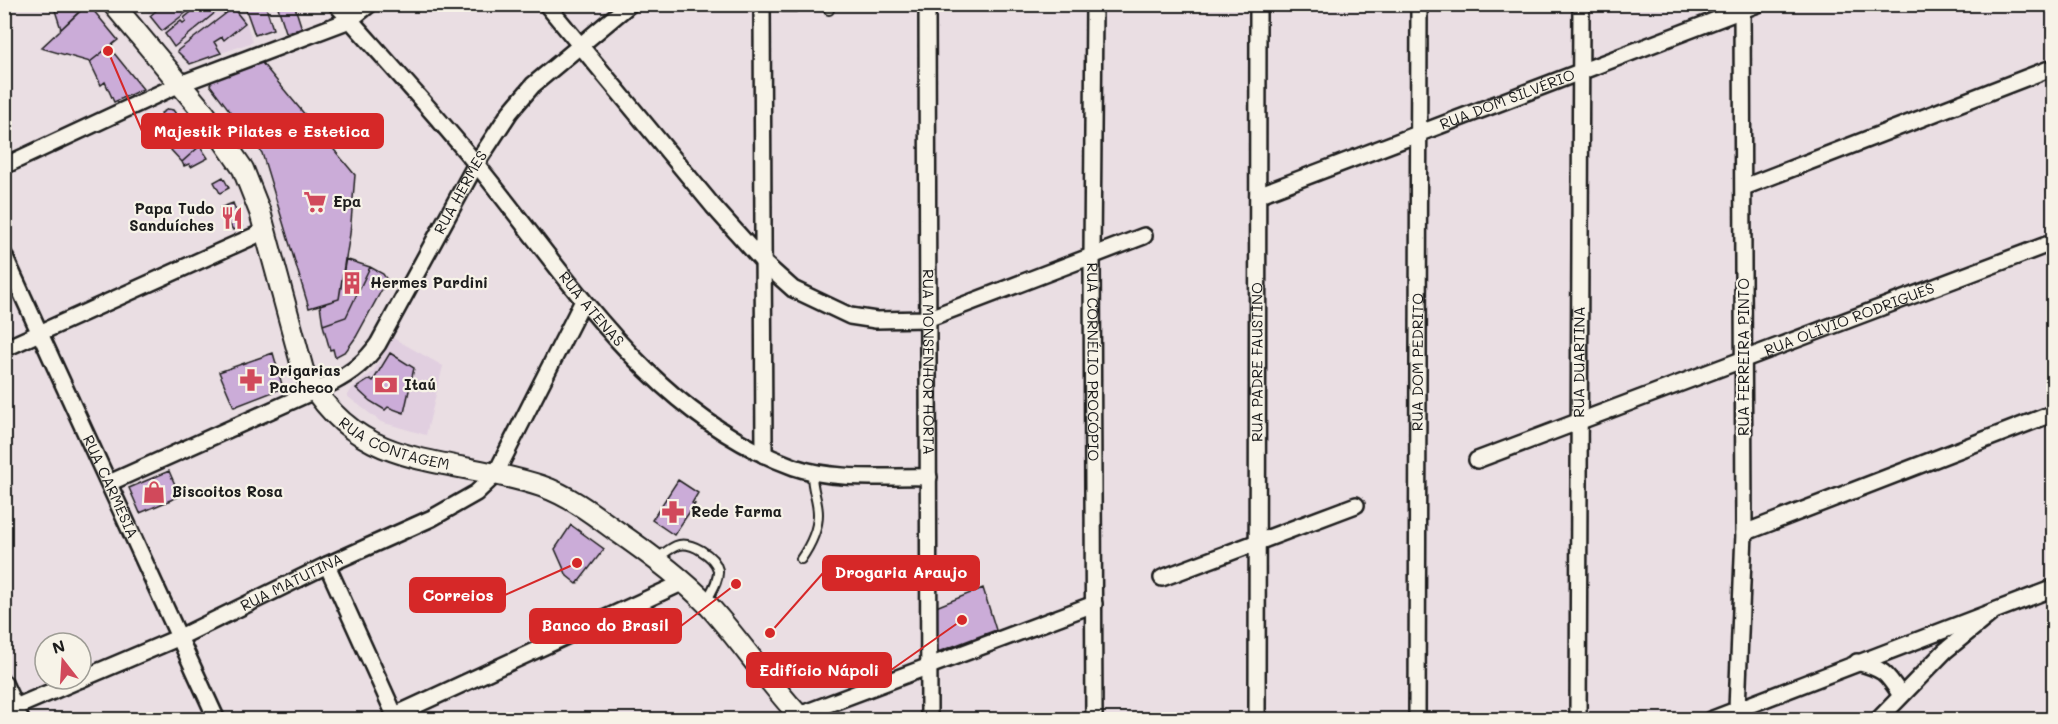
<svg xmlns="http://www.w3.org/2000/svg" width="2058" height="724" viewBox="0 0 2058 724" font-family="Mali,sans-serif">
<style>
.built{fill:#e1cfe0}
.building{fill:#cbacd8;stroke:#1c1c1c;stroke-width:1.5}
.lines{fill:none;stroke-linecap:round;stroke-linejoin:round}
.service-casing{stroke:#1c1c1c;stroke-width:12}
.minor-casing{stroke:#1c1c1c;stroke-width:20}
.tertiary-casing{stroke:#1c1c1c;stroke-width:24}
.service{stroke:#f7f3e8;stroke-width:8}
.minor{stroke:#f7f3e8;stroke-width:15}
.tertiary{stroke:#f7f3e8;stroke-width:20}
.labels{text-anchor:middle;stroke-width:4.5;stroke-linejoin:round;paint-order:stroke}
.street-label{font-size:15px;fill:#1c1c1c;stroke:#f7f3e8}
.poi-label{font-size:15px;font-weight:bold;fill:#1c1c1c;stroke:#f7f3e8;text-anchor:start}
.leader{fill:none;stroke:#d62828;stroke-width:2}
.callout-dot{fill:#d62828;stroke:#f7f3e8;stroke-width:2}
.callout{fill:#d62828;stroke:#d62828;stroke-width:2}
.callout-label{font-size:16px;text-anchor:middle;font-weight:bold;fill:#fff}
</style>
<rect width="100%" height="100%" fill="#eadee3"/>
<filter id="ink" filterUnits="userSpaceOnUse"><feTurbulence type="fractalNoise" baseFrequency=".0167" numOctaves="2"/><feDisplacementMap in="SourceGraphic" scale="12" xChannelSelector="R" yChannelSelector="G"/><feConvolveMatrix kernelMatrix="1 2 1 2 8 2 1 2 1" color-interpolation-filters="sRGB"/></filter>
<g filter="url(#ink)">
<path class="built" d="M228 4 231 8 240 5 253 42 190 64 141 5Z
M393 338 443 366 426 435 381 422 347 396 353 387 373 372Z"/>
<path class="building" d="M53 4H84L85 6 61 29Z
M88 4 118 40 90 62 41 48Z
M156 4H196V5L162 31 150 16 159 8Z
M200 4 223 6 174 47 165 34 181 21 183 23 186 21 184 18 195 9 197 12 200 9 198 6Z
M255 4H265L273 29 255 35 245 7Z
M277 4H294L302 29 286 32Z
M782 4H797V12H782Z
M805 4H822L823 7 805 8Z
M233 8 245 23 224 40 222 37 214 42 221 53 190 64 177 51Z
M109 47 143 89 114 102 105 82 101 85 90 62Z
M262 63 355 175 350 234 339 299 309 308 262 153 210 85 215 74Z
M168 109 173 110 200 146 182 162 171 150 178 145 161 113Z
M200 146 208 158 191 167 189 164 184 166 182 162Z
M223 177 229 188 220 193 214 182Z
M233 203 242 227 233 230 220 208Z
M345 259 370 267 346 317 323 325 320 305 339 299Z
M370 267 383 274 387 280 356 337 346 351 335 357 333 349 330 350 323 325 346 317Z
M273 353 283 388 234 407 219 372Z
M390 353 414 368 404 413 388 407 385 410 370 401 356 388 370 379 373 381Z
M169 471 180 496 140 513 129 488Z
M678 480 698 493 692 503 695 504 674 535 652 520Z
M571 525 604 549 577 584 567 576 555 549Z
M983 588 996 630 935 653 931 609Z"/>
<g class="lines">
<g class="service-casing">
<path id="service" d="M829 4V10
M656 559C662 555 669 549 676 546 690 540 715 556 718 570 719 581 711 592 706 602
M801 559C810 546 818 531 818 514 818 500 811 487 812 471"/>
</g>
<g class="minor-casing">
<g id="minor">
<path id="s1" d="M336 4C383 57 432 110 477 165 569 277 650 415 794 467 835 481 885 476 929 477"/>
<path d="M546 4 713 206 765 264 793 289 850 316 876 320 927 319 1144 236"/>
<path d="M762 4 764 455"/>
<path id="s2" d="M927 4 929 720"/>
<path id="s3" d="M1094 4 1092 256 1094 720"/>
<path d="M4 166 180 84 350 20 370 4"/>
<path d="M1744 187 2054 67"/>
<path id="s4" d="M1258 195 1758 4"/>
<path id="s5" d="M4 255 217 720"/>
<path d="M4 349 265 231"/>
<path id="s6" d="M1477 460 2054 242"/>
<path id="s7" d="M109 483 332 383C353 372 365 362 378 344L476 164 510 112 533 85 630 4"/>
<path d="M1744 533 2054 413"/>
<path d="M327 565 397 720"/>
<path d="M1162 578 1356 505"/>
<path d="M1857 662C1883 669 1886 672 1900 694"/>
<path id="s8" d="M81 679 180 637 327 565 432 518 476 493 495 475 583 301"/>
<path d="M4 683 21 720"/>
<path d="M1737 709 1744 533 1742 4"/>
<path d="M4 712 81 679"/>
<path d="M395 715 684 582"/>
<path d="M799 715 1094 604"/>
<path id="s9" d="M1257 720 1258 4"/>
<path id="s10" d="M1417 720 1419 4"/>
<path id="s11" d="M1578 720 1581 4"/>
<path d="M1710 720 1994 611"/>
<path d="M1878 720 1945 651 1994 611 2054 588"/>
</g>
</g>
<g class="tertiary-casing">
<g id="tertiary">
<path id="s12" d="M113 4 205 114 243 169 260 212 303 370C357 474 444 454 541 486 568 495 592 513 615 530 647 552 680 576 707 604 741 641 768 683 803 720"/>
</g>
</g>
<use href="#service" class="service"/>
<use href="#minor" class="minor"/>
<use href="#tertiary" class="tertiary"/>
</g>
</g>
<defs>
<g id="supermarket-bare" transform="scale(1.8)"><path d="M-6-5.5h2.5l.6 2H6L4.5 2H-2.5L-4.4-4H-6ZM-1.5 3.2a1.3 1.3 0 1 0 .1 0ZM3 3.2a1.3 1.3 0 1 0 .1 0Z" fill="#d1495b" stroke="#f7f3e8" stroke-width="2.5" paint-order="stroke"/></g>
<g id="restaurant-bare" transform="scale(1.8)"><path d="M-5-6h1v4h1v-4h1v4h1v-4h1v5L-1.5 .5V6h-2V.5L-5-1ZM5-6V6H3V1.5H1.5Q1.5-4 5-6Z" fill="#d1495b" stroke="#f7f3e8" stroke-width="2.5" paint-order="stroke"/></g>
<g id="building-bare" transform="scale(1.8)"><path d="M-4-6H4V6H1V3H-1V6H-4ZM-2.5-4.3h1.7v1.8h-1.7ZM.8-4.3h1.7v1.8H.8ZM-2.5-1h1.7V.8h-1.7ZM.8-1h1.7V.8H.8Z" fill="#d1495b" stroke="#f7f3e8" stroke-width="2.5" paint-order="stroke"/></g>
<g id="pharmacy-bare" transform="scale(1.8)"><path d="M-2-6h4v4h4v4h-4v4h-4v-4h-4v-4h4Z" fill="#d1495b" stroke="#f7f3e8" stroke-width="2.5" paint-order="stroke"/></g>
<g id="bank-bare" transform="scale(1.8)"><path d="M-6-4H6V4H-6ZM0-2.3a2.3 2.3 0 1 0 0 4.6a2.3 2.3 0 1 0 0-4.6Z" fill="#d1495b" stroke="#f7f3e8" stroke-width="2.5" paint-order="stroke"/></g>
<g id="shop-bare" transform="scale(1.8)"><path d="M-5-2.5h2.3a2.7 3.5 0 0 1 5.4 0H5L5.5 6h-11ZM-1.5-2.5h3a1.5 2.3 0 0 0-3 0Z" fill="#d1495b" stroke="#f7f3e8" stroke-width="2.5" paint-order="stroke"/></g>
</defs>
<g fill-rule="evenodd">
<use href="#supermarket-bare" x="315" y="202"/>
<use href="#restaurant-bare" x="232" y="218"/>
<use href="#building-bare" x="352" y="283"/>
<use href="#pharmacy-bare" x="251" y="380"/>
<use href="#bank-bare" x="386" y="385"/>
<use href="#shop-bare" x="154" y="492"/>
<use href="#pharmacy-bare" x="673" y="512"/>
</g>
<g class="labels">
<g class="street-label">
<text dy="5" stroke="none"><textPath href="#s4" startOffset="267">RUA DOM SILVÉRIO</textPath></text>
<text dy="5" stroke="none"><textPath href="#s7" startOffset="478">RUA HERMES</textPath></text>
<text dy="5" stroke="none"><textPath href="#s1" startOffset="398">RUA ATENAS</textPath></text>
<text dy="5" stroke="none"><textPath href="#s6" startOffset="398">RUA OLÍVIO RODRIGUES</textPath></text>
<text transform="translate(1744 357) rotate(-90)" y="5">RUA FERREIRA PINTO</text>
<text dy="5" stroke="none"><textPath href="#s2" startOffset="358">RUA MONSENHOR HORTA</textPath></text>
<text dy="5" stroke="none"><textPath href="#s3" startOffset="358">RUA CORNÉLIO PROCÓPIO</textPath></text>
<text dy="5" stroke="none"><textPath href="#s9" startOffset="358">RUA PADRE FAUSTINO</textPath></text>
<text dy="5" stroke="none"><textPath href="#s10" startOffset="358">RUA DOM PEDRITO</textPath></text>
<text dy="5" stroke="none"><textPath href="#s11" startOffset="358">RUA DUARTINA</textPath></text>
<text dy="5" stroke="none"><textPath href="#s12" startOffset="543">RUA CONTAGEM</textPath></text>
<text dy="5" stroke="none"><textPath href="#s5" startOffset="255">RUA CARMÉSIA</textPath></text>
<text dy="5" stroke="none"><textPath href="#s8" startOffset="232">RUA MATUTINA</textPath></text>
</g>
<g class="poi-label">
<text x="333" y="207">Epa</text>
<text x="214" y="214" text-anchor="end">Papa Tudo<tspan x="214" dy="17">Sanduíches</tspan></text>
<text x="370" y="288">Hermes Pardini</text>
<text x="269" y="376">Drigarias<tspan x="269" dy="17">Pacheco</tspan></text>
<text x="404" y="390">Itaú</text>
<text x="172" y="497">Biscoitos Rosa</text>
<text x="691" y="517">Rede Farma</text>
</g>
</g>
<path class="leader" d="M108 51L142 131M770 633L823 573M577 563L505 595M736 584L681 626M962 620L891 670"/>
<g class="callout-dot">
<circle cx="108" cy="51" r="6"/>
<circle cx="770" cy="633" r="6"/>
<circle cx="577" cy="563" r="6"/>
<circle cx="736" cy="584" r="6"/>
<circle cx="962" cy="620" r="6"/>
</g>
<g class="callout">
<rect x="142" y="114" width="241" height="34" rx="6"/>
<rect x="823" y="556" width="156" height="34" rx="6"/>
<rect x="410" y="578" width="95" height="34" rx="6"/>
<rect x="530" y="609" width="151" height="34" rx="6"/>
<rect x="747" y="653" width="144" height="34" rx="6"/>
</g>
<g class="callout-label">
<text x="262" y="137">Majestik Pilates e Estetica</text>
<text x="901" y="578">Drogaria Araujo</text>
<text x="458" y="601">Correios</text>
<text x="605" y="631">Banco do Brasil</text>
<text x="819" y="676">Edifício Nápoli</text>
</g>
<rect width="2058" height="724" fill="none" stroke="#f7f3e8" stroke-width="24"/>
<rect x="12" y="12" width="2034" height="700" fill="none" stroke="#1c1c1c" stroke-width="2" filter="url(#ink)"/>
<g transform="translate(63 661) rotate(343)"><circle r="28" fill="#f7f3e8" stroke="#9f9d96" stroke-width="1.5"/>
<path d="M0-4.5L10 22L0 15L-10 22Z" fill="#d1495b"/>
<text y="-9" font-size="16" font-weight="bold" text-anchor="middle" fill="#1c1c1c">N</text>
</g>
</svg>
